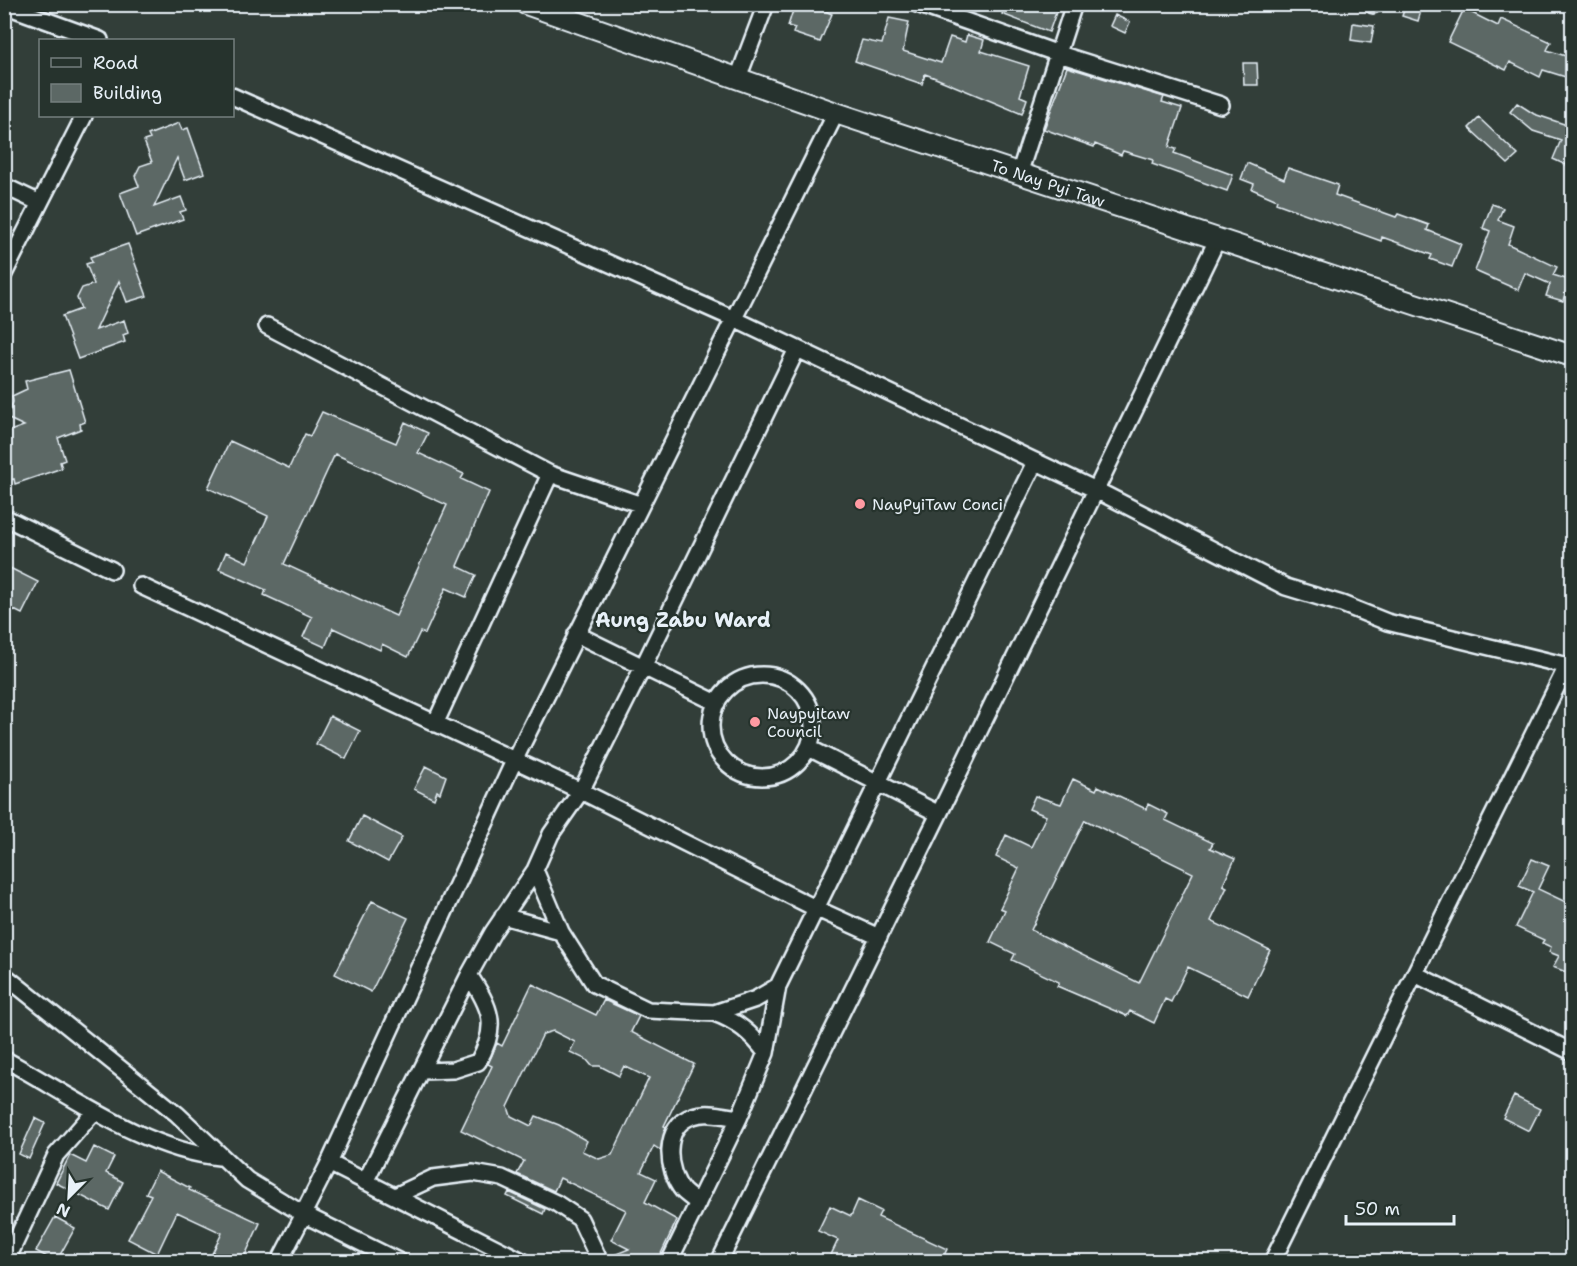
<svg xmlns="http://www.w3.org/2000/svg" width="1577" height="1266" viewBox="0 0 1577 1266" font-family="'Shantell Sans',sans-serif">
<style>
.building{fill:#5c6865;stroke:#e8f1f8;stroke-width:1.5;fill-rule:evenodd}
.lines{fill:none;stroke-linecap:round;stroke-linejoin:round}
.minor-casing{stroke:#e8f1f8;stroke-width:20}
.major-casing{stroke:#e8f1f8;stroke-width:24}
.minor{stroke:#26332d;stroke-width:15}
.major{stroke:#26332d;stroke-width:20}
.poi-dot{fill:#ff9aa2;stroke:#26332d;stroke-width:2}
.labels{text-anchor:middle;stroke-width:4.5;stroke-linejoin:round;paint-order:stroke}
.street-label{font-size:16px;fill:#e8f1f8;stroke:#26332d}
.poi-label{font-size:16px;fill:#e8f1f8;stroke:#26332d;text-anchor:start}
.quarter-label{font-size:20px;font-weight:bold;fill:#e8f1f8;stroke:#26332d}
</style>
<rect width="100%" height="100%" fill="#323e39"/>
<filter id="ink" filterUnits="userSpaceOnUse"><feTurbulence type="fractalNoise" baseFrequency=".0167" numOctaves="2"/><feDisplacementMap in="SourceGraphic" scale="12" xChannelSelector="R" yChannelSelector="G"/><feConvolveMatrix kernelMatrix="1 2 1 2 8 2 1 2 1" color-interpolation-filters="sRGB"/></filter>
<g filter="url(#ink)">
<path class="building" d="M795 4H810L832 14 820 42 793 33 795 28 788 26Z
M1006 4H1059L1049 32 1002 14Z
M1406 4H1423L1418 21 1402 16Z
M1464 9 1498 26 1501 19 1551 42 1547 50 1572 58V79L1543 70 1540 77 1510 62 1506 70 1448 42Z
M1115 15 1130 22 1125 33 1110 26Z
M889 18 909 22 903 51 941 63 950 37 965 42 967 35 984 40 981 51 1029 66 1020 96 1027 99 1022 114 933 77 925 74 922 84 855 61 862 40 882 44Z
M1353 23 1374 26 1371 43 1351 40Z
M1243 63H1257L1258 85H1244Z
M1067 67 1164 97 1162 102 1182 108 1169 147 1176 149 1174 153 1233 175 1227 191 1152 164 1153 160 1123 151 1121 155 1095 144 1094 147 1044 129Z
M1517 103 1534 114 1567 125 1572 112V150L1566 165 1553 159 1561 140 1533 131 1510 112Z
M1479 118 1518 155 1508 164 1469 128Z
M179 123 182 130 188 128 204 173 185 180 177 158 154 207 181 197 186 210 180 212 183 219 136 236 120 193 139 186 135 176 140 166 152 162 144 141 150 139 148 135Z
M1247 163 1284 179 1288 168 1338 185 1335 195 1396 217 1398 214 1429 225 1427 230 1461 244 1452 267 1430 259 1432 255 1382 237 1381 241 1276 203 1277 200 1252 189 1254 184 1241 179Z
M1492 204 1503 208 1498 220 1514 226 1508 244 1557 267 1553 275 1569 280 1563 301 1546 296 1550 284 1525 273 1518 290 1475 271 1490 231 1483 228Z
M128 244 147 296 127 302 119 281 96 330 124 320 128 333 123 335 125 342 78 359 62 316 81 309 77 298 82 288 94 284 86 264 92 262 90 257Z
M69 370 85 422 80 424 81 429 58 438 65 460 60 462 62 468 15 484 14 479 9 480 4 470V433L24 426 7 418 13 402 12 396 27 389 25 381Z
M322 412 396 443 405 422 428 433 418 453 464 474 461 479 489 492 457 566 476 575 466 597 446 588 425 634 420 632 408 657 382 644 380 650 333 628 325 647 303 637 312 617 264 595 266 590 219 569 226 552 247 562 268 516 208 488 230 441 289 468 305 434 310 436ZM335 454 447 505 396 616 284 564Z
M4 565 38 582 22 614 4 605Z
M330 716 360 731 346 759 316 744Z
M426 766 446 776 440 793 437 791 434 799 414 789Z
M1073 779 1096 790 1098 786 1146 809 1148 804 1168 814 1165 820 1213 843 1210 848 1235 859 1223 885 1227 887 1211 921 1270 950 1248 996 1188 967 1171 1002 1165 999 1154 1023 1130 1011 1127 1016 1057 986 1059 982 1012 960 1015 954 990 942 1005 910 1000 908 1019 868 996 857 1006 835 1031 847 1046 816 1029 809 1035 796 1061 804ZM1085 820 1193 873 1139 983 1031 930Z
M362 816 402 837 388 862 349 841Z
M1532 859 1549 866 1538 889 1572 905V958L1566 972 1553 967 1559 956 1549 952 1551 947 1542 943 1544 940 1516 927 1533 892 1519 886Z
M372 901 408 918 371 992 335 974Z
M532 984 596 1015 604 1000 639 1016 631 1032 694 1064 664 1126 666 1127 660 1150 654 1146 641 1172 656 1179 645 1202 677 1220 657 1262H610L609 1257 629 1249 611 1240 626 1210 560 1178 554 1191 517 1174 524 1161 461 1130 492 1066 488 1064 497 1043 502 1046ZM553 1031 575 1042 570 1052 587 1060 592 1066H600L619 1076 624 1066 649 1078 612 1155 599 1159 582 1151 587 1141 559 1125 536 1116 531 1126 511 1116 508 1107 543 1034Z
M1514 1096 1540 1109 1529 1131 1503 1118Z
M35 1118 45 1123 29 1159 19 1154Z
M94 1147 114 1157 106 1173 123 1182 109 1210 56 1183 70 1155 86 1163Z
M157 1171 190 1188 189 1190 260 1223 242 1262H208L222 1233 177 1212 157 1254 128 1239 151 1195 146 1193Z
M509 1192 545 1209 543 1214 507 1196Z
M858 1200 881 1211 878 1217 947 1249 941 1262H839L830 1257 838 1240 818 1231 830 1206 851 1216Z
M55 1217 75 1228 56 1262 36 1251Z"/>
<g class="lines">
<g class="minor-casing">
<path id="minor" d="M917 4 1056 53 1221 105
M4 5 100 40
M1373 5V4
M738 78 766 4
M232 96 732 318 1096 490 1286 587 1342 604 1387 622 1572 667
M1019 174 1074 4
M4 186 40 203
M4 274 84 116
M267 326 550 474 639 504
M797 349 644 665 581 791 551 834 535 870 561 932 594 984 648 1010 714 1013 756 999 778 986 1035 462
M4 517 112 570
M141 586 581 791 815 908 879 937
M576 634 717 703
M711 726a51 51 0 1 1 102 0a51 51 0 1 1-102 0Z
M435 724 550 474
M809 748 939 814
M503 916 561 932
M1415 974 1572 1052
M4 975 177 1114 247 1180 303 1214 400 1262
M714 1013C737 1021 752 1034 766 1053
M4 1059C68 1093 145 1151 219 1157
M423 1071 453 1070 478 1062C499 1026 491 1008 469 975
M329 1163 524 1262
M365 1182 469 975 493 932 535 870
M395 1196 433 1178 473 1173 502 1178 556 1203 580 1219 600 1262
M698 1203C693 1199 687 1195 683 1191 666 1171 662 1125 693 1116 707 1111 725 1116 739 1118
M303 1214 329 1163 514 761 836 113
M6 1262 56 1155 94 1112
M279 1262 304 1214
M669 1262 739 1118 766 1053 778 986
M719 1262 939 814 1217 240
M1272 1262 1567 666"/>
</g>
<g class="major-casing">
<g id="major">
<path id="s1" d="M526 4 836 113 1572 356"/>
</g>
</g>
<use href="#minor" class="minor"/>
<use href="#major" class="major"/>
</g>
</g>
<g class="poi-dot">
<circle cx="860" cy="504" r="6"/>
<circle cx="755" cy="722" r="6"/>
</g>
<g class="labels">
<g class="street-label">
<text dy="6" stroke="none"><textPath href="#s1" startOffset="552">To Nay Pyi Taw</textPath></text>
</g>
<g class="poi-label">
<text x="872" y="510">NayPyiTaw Conci</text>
<text x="767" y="719">Naypyitaw<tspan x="767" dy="18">Council</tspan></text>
</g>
<g class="quarter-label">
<text x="683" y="627">Aung Zabu Ward</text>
</g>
</g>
<rect width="1577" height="1266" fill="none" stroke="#26332d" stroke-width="24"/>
<rect x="12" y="12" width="1553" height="1242" fill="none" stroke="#e8f1f8" stroke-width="2" filter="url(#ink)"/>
<rect x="39" y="39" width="195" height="78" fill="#26332d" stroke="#747f7e" stroke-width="1.5"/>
<rect x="51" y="58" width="30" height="9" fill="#26332d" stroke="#747f7e" stroke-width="1.5"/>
<text x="93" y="69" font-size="18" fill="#e8f1f8">Road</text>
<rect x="51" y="84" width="30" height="18" fill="#5c6865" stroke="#747f7e" stroke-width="1.5"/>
<text x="93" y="99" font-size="18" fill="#e8f1f8">Building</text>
<g transform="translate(69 1197) rotate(204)" stroke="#26332d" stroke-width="4.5" paint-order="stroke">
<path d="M0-4.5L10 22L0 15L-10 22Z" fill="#e8f1f8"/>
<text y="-9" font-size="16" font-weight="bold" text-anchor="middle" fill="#e8f1f8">N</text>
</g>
<path d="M1346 1215v9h108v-9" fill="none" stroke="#e8f1f8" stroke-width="3"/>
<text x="1355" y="1215" font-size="18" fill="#e8f1f8" stroke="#26332d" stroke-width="4.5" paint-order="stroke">50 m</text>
</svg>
